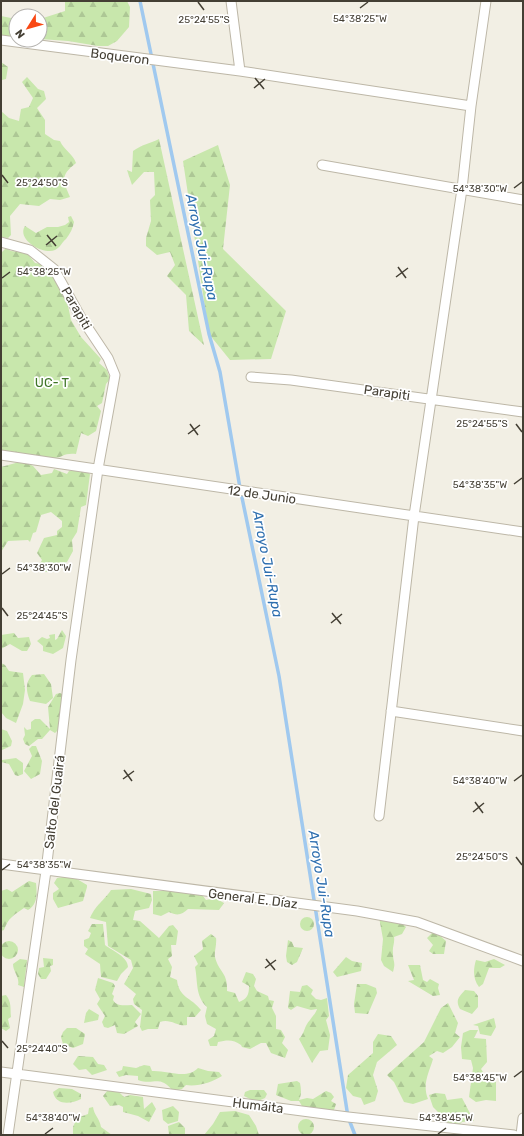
<svg xmlns="http://www.w3.org/2000/svg" width="524" height="1136" viewBox="0 0 524 1136" font-family="Rubik,sans-serif">
<style>
.forest{fill:url(#forest-firs)}
.lines{fill:none;stroke-linecap:round;stroke-linejoin:round}
.stream{stroke:#a0c9ef;stroke-width:3.5}
.street-casing{stroke:#bdb7a7;stroke-width:11}
.street{stroke:#fff;stroke-width:9}
.ticks{fill:none;stroke:#443f34;stroke-width:1.5}
.labels{text-anchor:middle;stroke-width:3.5;stroke-linejoin:round;paint-order:stroke}
.street-label{font-size:13px;fill:#443f34;stroke:#fff}
.park-label{font-size:13px;fill:#3f7528;stroke:#fff}
.water-label{font-size:14px;font-style:italic;fill:#2e6faf;stroke:#fff}
.ticks-label{font-size:10px;text-anchor:middle;fill:#443f34;stroke:#fff;stroke-width:3.5;stroke-linejoin:round;paint-order:stroke}
</style>
<defs>
<pattern id="forest-firs" width="22" height="20" patternUnits="userSpaceOnUse"><rect width="22" height="20" fill="#c8e7ac"/><path d="M5 1l3.5 6h-7zM16 11l3.5 6h-7z" fill="#adc795"/></pattern>
</defs>
<rect width="100%" height="100%" fill="#f2efe4"/>
<path class="forest" d="M65 1H127L130 7 129 27 117 41 108 46H98L68 41 40 39V19L65 11Z
M1 16 16 19V38H1Z
M1 62 8 67 6 79 2 80Z
M27 77 38 89 44 91 46 99 37 108 45 120V134L54 140 60 141C64 150 73 154 76 163 61 175 62 179 70 197L60 200 50 199 39 206 20 204 10 216 11 235 8 238 1 237V111L9 118 19 121 21 109 29 107 33 98 22 82Z
M159 139 204 345 189 331 186 295 167 276 175 265 170 252 157 255 146 246V238L151 221 150 200 155 195 154 172H144L132 185 127 170 132 172 133 151C141 145 151 143 159 139Z
M218 145 230 185 223 249 286 311 271 359 230 360 209 334 183 161Z
M71 216 74 222C73 228 70 234 66 239 62 242 60 248 55 250 44 255 16 240 25 226L36 233 47 227H58L65 225 69 222 68 217Z
M6 248 11 251 27 253 35 263 43 264 52 274 60 291 66 296 71 320 81 337 101 359 99 363 107 370 110 379 106 384 102 403 97 406 101 411 96 431 88 436 81 433 76 454C63 453 64 457 55 458 37 458 19 457 1 455V253Z
M23 461 33 466 41 475 52 473 54 469 67 474 69 471C76 470 84 469 90 474L86 505 81 507 77 532 72 540 73 551 67 562 58 565 53 572H45L39 565 42 560 37 553 44 538 57 535V531L62 527V521L51 512 41 515 36 532 33 533 30 542 28 540 8 541 1 552V467Z
M62 630 66 636 63 648 53 654 43 651V646L37 641 42 637 47 639 50 638 49 635 55 634V640L57 639Z
M14 633 18 638 29 637 31 644 27 651H22L10 644 1 649V635Z
M1 663 5 665 9 671 23 673 25 690 23 704 16 723 6 718 1 712Z
M44 674 51 684 53 698 46 704 30 701C26 691 25 683 32 675Z
M60 693 64 695 58 730 55 733 50 730 42 739H38L29 746 25 744 23 739 25 735 24 727 27 730 31 729V722L35 719H40L50 729 48 707 56 694Z
M1 729 7 731 12 741 11 746 2 750Z
M32 746H36L42 761 40 774 31 779 24 771 32 756 29 749Z
M16 758 23 763V774L18 776 15 775 9 764 1 762 2 760Z
M64 877 77 879 87 885V887L83 901 58 908 53 899V893L59 889 54 883 57 878Z
M29 881 36 883C37 893 38 904 28 910L24 908C14 915 8 918 4 930L1 931V891L7 889 12 892Z
M131 889 151 894 152 900 149 908 135 911 133 920 140 921 159 938 169 926 173 925 178 931 176 945H171L172 956 168 959 172 967 170 977 177 980C179 998 191 997 201 1010L195 1017H187V1025C178 1027 170 1018 160 1022L158 1029H148L142 1031 140 1027 142 1010 134 1004 133 999 136 994 124 984 133 968 131 960 108 946 106 922 90 918C97 903 103 902 111 890Z
M153 891H180L203 896 206 900 215 898 224 903 219 910 188 909C182 915 177 916 169 912L161 916 153 914Z
M300 924a7 7 0 1 1 14 0a7 7 0 1 1-14 0Z
M379 917 401 922 406 927 402 934 394 937C395 943 392 948 393 953 393 963 396 961 393 972L384 966 381 960 383 939Z
M92 924H103L105 945C113 951 128 957 128 967L121 974 117 981 101 977 100 964 85 954 88 949 84 946V940L89 938 91 933 88 931Z
M432 933 439 935 446 941 444 954H433L429 951 433 945 427 938Z
M211 934 216 938C217 944 214 953 215 957 219 973 228 972 227 991L235 993 239 1002C247 999 249 995 249 986L242 982 246 972 253 974 256 979 254 986 257 991 268 996 269 1000 274 1001 272 1008 276 1016V1029L281 1030 285 1037 282 1043 288 1050 285 1058 271 1053 266 1043H261L250 1049 242 1047 241 1045C233 1039 227 1040 218 1042L217 1046H210L208 1040 214 1036 216 1029 207 1024 205 1016 207 1007C195 996 198 981 195 967L198 964 194 956 203 949 202 941Z
M288 940 292 942 294 947 303 948 297 962 292 965 287 962 286 956Z
M0 950a9 9 0 1 1 18 0a9 9 0 1 1-18 0Z
M346 957 352 961 362 963 361 971 337 977 333 972Z
M43 958 53 959V965L50 966 51 971 46 979H41L38 974 39 968 44 967Z
M20 959 27 960 24 987 18 985C20 977 13 972 13 964Z
M494 959 505 965 500 968H489L483 984 479 987C473 979 473 970 476 960L485 962Z
M408 965H420L423 980 427 982 430 979 439 984 438 988 440 995 433 996 408 981 414 980Z
M98 978 113 983 115 986 112 994 114 996 113 1000C117 1007 124 1005 132 1005L141 1014 135 1022 138 1026 124 1034 117 1033 115 1025 108 1028 104 1027 102 1022 105 1016 97 1004 100 999 95 990Z
M357 984H366L376 988 377 993 368 1014 355 1013 354 1004Z
M307 985 313 990 311 994 316 999 321 1000 327 998 329 1016 326 1020 330 1035 328 1050 320 1051 312 1063 299 1039C305 1033 304 1026 310 1020 313 1015 315 1015 317 1009L311 1010 297 1006 291 1010 288 1008 290 991 300 992 302 986Z
M465 990 474 991 478 996V1007L472 1014 460 1009C455 1000 459 997 465 990Z
M6 995C12 1003 10 1008 11 1017L8 1019 10 1028 6 1031 1 1028V996Z
M448 1003 458 1023 455 1033 460 1037 452 1047 443 1053 437 1051 429 1056 433 1059C429 1073 422 1084 428 1099L413 1104 404 1102 394 1082 387 1075 424 1042 441 1008Z
M89 1009 99 1015 98 1020 84 1023 86 1013Z
M494 1018 496 1027 491 1036 480 1034 478 1026 473 1025Z
M67 1028H76L85 1034 83 1044 73 1048 63 1044 61 1037 63 1032Z
M470 1030H478L474 1038 486 1039 487 1062 481 1069 485 1075 496 1082V1101L486 1100 476 1102 469 1097 473 1068 471 1060 462 1059 461 1047 463 1033Z
M378 1034 391 1036 397 1045 377 1062 373 1075 378 1091 375 1101 364 1105 361 1098 353 1096 346 1088 348 1075 373 1053V1042Z
M78 1056 93 1057 98 1064 104 1065 107 1070 92 1075 86 1069 79 1070 73 1064Z
M144 1065 150 1066 152 1071C167 1070 187 1080 198 1068L208 1071 219 1072 222 1076C213 1082 197 1087 186 1085L182 1089 173 1091C159 1074 154 1086 138 1080V1076L126 1075 119 1077 116 1072 122 1070 123 1066 136 1068Z
M297 1081 300 1083C301 1089 302 1094 299 1100L307 1098 313 1099 326 1091 331 1093 334 1097 331 1101 336 1104 334 1110 326 1112C319 1107 310 1109 302 1106L299 1101H291L276 1095 278 1084Z
M112 1085 124 1097 130 1095 143 1097 144 1109 152 1102 156 1109 149 1122 138 1116 123 1112V1107L119 1105 110 1106 103 1096Z
M59 1088 72 1089 81 1094V1099C71 1104 56 1106 53 1092Z
M250 1090H264L267 1094 265 1098 256 1102 244 1096 245 1092Z
M436 1093 445 1094 447 1100 462 1098 474 1121 462 1122 457 1127 441 1119 439 1113 433 1107 429 1095Z
M173 1106 179 1112 178 1121 168 1124 163 1120 162 1110Z
M93 1107C94 1115 100 1119 101 1127L112 1135H73V1127L77 1118 88 1114 89 1108Z
M235 1111 249 1115 256 1126 259 1135H204L213 1124 220 1112Z
M298 1127a8 8 0 1 1 16 0a8 8 0 1 1-16 0Z
M179 1122 185 1128V1135H169L168 1126Z"/>
<g class="lines">
<path class="stream" d="M140 1 209 334 220 372 240 488 279 676 348 1117 355 1135"/>
<g class="street-casing">
<path id="street" d="M231 1 240 71
M1 40 240 71 471 106
M322 165 523 200
M1 242 30 250 54 269 80 316 108 358 115 375 98 469 71 660 46 871 8 1135
M251 377 291 380 523 412
M1 455 523 532
M391 711 523 731
M379 816 414 516 462 189 471 106 486 1
M1 864 357 911 417 922 523 961
M1 1072 348 1117 514 1135
M521 1135 523 1118"/>
</g>
<use href="#street" class="street"/>
</g>
<path class="ticks" d="M198 2 204 10M360 8 368 2M255 78 264 89M254 88 265 79M2 175 8 183M514 188 522 182M47 235 56 246M46 245 57 236M398 267 406 278M396 277 408 268M2 278 10 272M190 424 198 435M516 424 522 432M188 434 200 425M514 484 522 478M2 574 10 568M2 608 8 616M332 613 341 624M331 623 342 614M124 770 132 781M123 779 134 771M514 781 522 775M475 802 483 813M473 812 484 803M516 857 522 865M2 870 10 864M266 959 275 970M265 968 276 960M2 1041 8 1048M514 1077 522 1071M45 1134 53 1128M438 1134 446 1128"/>
<g class="labels">
<g class="street-label">
<text transform="translate(120 56) rotate(7)" y="5">Boqueron</text>
<text transform="translate(77 308) rotate(60)" y="5">Parapiti</text>
<text transform="translate(387 392) rotate(8)" y="5">Parapiti</text>
<text transform="translate(262 494) rotate(8)" y="5">12 de Junio</text>
<text transform="translate(54 802) rotate(-83)" y="5">Salto del Guairá</text>
<text transform="translate(253 898) rotate(7)" y="5">General E. Díaz</text>
<text transform="translate(258 1105) rotate(7)" y="5">Humáita</text>
</g>
<g class="park-label">
<text x="52" y="387">UC- T</text>
</g>
<g class="water-label">
<text transform="translate(202 247) rotate(78)" y="5">Arroyo Jui-Rupa</text>
<text transform="translate(268 564) rotate(79)" y="5">Arroyo Jui-Rupa</text>
<text transform="translate(322 884) rotate(81)" y="5">Arroyo Jui-Rupa</text>
</g>
</g>
<g class="ticks-label">
<text x="360" y="22">54°38'25"W</text>
<text x="204" y="23">25°24'55"S</text>
<text x="42" y="186">25°24'50"S</text>
<text x="480" y="192">54°38'30"W</text>
<text x="44" y="275">54°38'25"W</text>
<text x="482" y="427">25°24'55"S</text>
<text x="480" y="488">54°38'35"W</text>
<text x="44" y="571">54°38'30"W</text>
<text x="42" y="619">25°24'45"S</text>
<text x="480" y="784">54°38'40"W</text>
<text x="482" y="860">25°24'50"S</text>
<text x="44" y="868">54°38'35"W</text>
<text x="42" y="1052">25°24'40"S</text>
<text x="480" y="1081">54°38'45"W</text>
<text x="53" y="1121">54°38'40"W</text>
<text x="446" y="1121">54°38'45"W</text>
</g>
<rect width="524" height="1136" fill="none" stroke="#443f34" stroke-width="4"/>
<g transform="translate(28 28) rotate(233)"><circle r="19" fill="#ffffff" stroke="#b4b2ae"/>
<path d="M0-3L7 15L0 10L-7 15Z" fill="#f94814"/>
<text y="-6" font-size="11" font-weight="bold" text-anchor="middle" fill="#443f34">N</text>
</g>
</svg>
